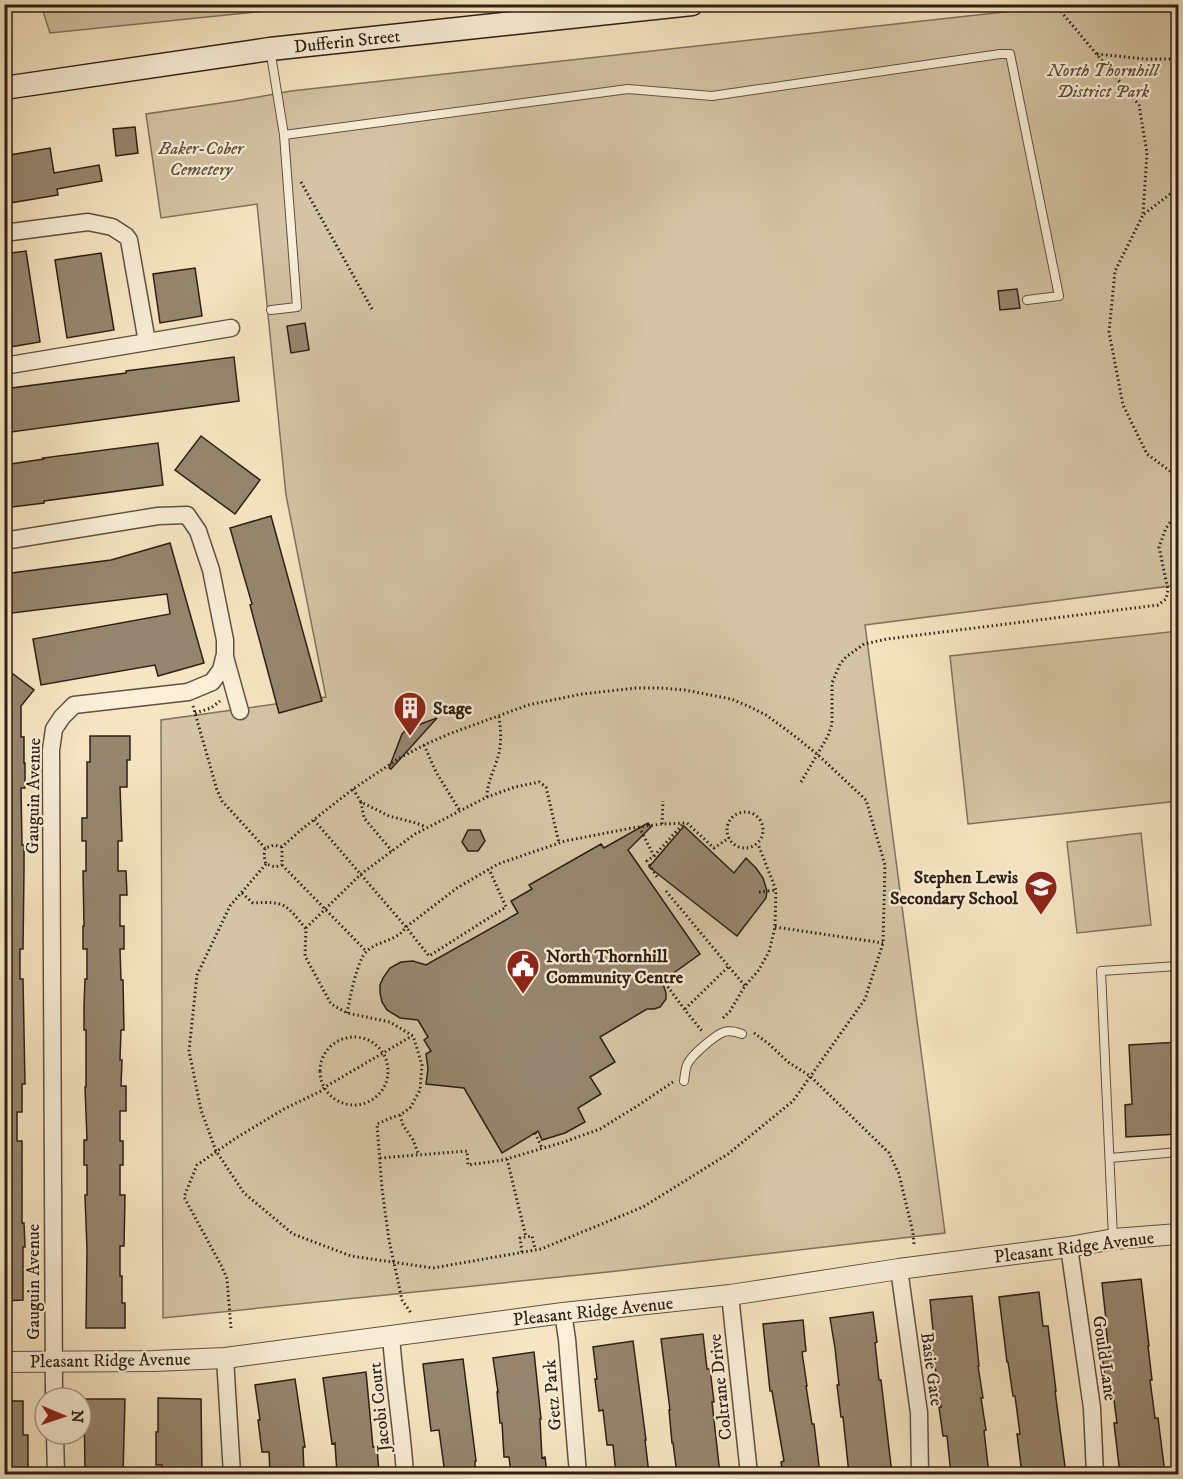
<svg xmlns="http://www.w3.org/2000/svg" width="1183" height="1479" viewBox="0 0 1183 1479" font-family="'IM FELL DW Pica',serif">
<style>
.green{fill:#d5c4a5;stroke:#82715c;stroke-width:1.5}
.building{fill:#97866f;stroke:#2e1e14;stroke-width:1.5}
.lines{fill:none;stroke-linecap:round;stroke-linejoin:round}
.service-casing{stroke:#605040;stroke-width:10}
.minor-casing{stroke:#605040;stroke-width:19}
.tertiary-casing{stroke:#605040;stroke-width:22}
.secondary-casing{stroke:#2e1e14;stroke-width:25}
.path{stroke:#2e1e14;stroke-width:3;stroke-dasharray:1.5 3;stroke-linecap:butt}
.service{stroke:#faefd8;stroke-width:8}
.minor{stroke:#faefd8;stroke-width:16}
.tertiary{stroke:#faefd8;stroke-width:20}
.secondary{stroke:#faefd8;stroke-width:22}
.labels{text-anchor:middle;stroke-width:4.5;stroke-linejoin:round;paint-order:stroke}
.street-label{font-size:18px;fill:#2e1e14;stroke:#faefd8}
.park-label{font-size:18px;font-style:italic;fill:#605040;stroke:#faefd8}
.poi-label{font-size:18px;font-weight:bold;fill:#2e1e14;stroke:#faefd8;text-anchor:start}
</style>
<rect width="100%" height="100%" fill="#f7e6c3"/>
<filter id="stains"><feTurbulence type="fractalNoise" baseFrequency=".00333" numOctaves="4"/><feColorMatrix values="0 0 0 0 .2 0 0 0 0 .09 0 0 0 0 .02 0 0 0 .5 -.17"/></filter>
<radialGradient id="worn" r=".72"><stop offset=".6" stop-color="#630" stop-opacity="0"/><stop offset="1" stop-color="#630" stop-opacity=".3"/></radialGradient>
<path class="green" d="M41 5V4L325 5 50 33Z
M1101 5H1178V585L865 625 945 1233 608 1272 163 1318 161 720 326 697 286 495 257 204 161 218 146 114 241 100 291 91 1013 11Z
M1178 631V801L968 824 950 656Z
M1141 833 1151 925 1077 933 1067 842Z"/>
<path class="building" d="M135 127 138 153 116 156 113 129Z
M50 148 54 173 99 165 102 181 57 189 58 195 4 204V156Z
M26 251 40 342 4 348V254Z
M101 253 114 330 67 338 55 260Z
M195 268 202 316 160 323 153 274Z
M1017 289 1020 308 1000 310 998 291Z
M305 323 309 350 291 353 287 326Z
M234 357 239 401 4 433V389L126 373V371Z
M201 436 260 480 235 514 175 470Z
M158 443 163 485 44 501V503L4 508V465L44 459 43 458Z
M271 516 322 701 279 713 250 605 252 604 230 528Z
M170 543 204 663 158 676 155 665 41 685 33 639 170 614 167 594 4 614V574L111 560Z
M4 667 34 690 21 706V737H24V763H25V788H21L22 845H24V871L23 949H20V979H23L25 1084H22V1112H17V1141H22V1223H24L25 1247H23V1300L4 1301Z
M437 718 391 769 389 768 402 734 407 729Z
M90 736H130V760H127V787H120L122 841H118V871H126L127 895H120V926H124V949H120L121 980H123L124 1030H121L120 1060H122L121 1086H126V1111H120V1141H123V1165H120V1195H125L124 1246H120V1276H122V1303H125V1328H86L87 1250 85 1195H87V1165H84V1140H87L85 1087H86V1030H84V1006L85 979H87V949H83V926H84L83 871H86V841H82V818H87V762H90Z
M648 823 651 827 628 850 700 954 668 977 669 979 663 984 666 993V999L660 1007 654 1009H647L600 1037 615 1062 590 1077 601 1094 578 1108 585 1122 565 1133 542 1140 538 1131 502 1153 464 1088 426 1084 428 1069 426 1054 431 1051 424 1040 428 1037 418 1020 400 1018 387 1010 382 1002 380 993V985L383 978 390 968 401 962 413 961 426 965 518 913 511 901 532 889 529 885 601 844 604 848Z
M684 826 734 873 746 858 756 868 763 878 767 891 766 898 737 936 649 867Z
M468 830H480L485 841 478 851H468L462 842Z
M1179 1042V1134L1126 1137 1125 1105 1132 1104 1129 1045Z
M1141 1279 1149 1346H1148L1152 1380H1150L1155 1418H1158L1165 1474H1120L1114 1423H1117L1112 1385 1106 1386 1102 1355 1109 1354 1105 1320H1106L1102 1283Z
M1039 1292 1043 1326H1048L1056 1391H1055L1066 1474H1022L1017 1434H1020L1015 1396H1013L1008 1362H1007L999 1297Z
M972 1296 979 1366H978L983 1398H981L986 1430 984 1431 989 1474H951L947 1436H943L939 1407H941L931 1340H934L930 1300Z
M873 1312 877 1342 875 1343 879 1380H881L892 1474H849L843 1417H841L837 1385H839L835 1348 830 1318Z
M803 1320 806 1351 802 1352 807 1386H806L812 1424H814L820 1474H783L781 1462 784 1461 772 1391H770L763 1324Z
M703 1334 707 1369H710L714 1402H712L720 1474H677L673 1443H672L669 1410H670L661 1339Z
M633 1341 646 1440H645L649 1474H616L613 1445H607L603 1410 599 1411 595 1379H597L593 1347Z
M534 1352 541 1419H540L542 1458 545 1457 547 1474H511L509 1457H504L502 1423H500L497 1392H498L493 1358Z
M463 1359 476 1461H475V1474H445L439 1430 431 1431 423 1364Z
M366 1372 373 1447 377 1446 379 1474H337L335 1443 332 1444 323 1378Z
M295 1379 305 1447H303L304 1474H270L269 1452H262L258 1420H260L255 1385Z
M158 1398 201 1399 202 1474H162V1465H156V1432H158Z
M84 1399H125L123 1474H85Z
M4 1401H23V1435H28V1467L22 1468V1474H4Z"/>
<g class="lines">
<g class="service-casing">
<path id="service" d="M270 49 284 135 297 307 271 310
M284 135 628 89 712 96 1000 54H1010L1059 296 1027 300
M684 1081C685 1075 685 1068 688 1063 692 1055 715 1035 724 1032 730 1030 736 1032 742 1034
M1110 1158 1178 1152
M1113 1238 1101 971 1178 966"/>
</g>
<g class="minor-casing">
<path id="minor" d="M4 233 88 222 112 227 126 236 129 240 147 342
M4 366 231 328
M4 541 158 516 187 515 198 531 211 570 225 640V654L221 670 212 682 188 692 74 705 62 717 54 729 51 750 54 1398
M225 657 240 711
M1069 1247 1092 1408 1095 1474
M899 1269 919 1413 920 1474
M730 1295 749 1474
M563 1313 567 1339 578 1474
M391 1335C394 1382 402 1428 405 1474
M225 1358 232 1474
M55 1434 56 1474"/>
</g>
<g class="tertiary-casing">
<path id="tertiary" d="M4 1362 154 1361 225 1358 563 1313 730 1295 899 1269 1069 1247 1114 1239 1178 1234"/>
</g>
<g class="secondary-casing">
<path id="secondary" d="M4 88 270 49 692 4"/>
</g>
<path class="path" d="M1058 8 1139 105 1147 153 1143 215 1115 271 1109 332 1123 405 1147 454 1178 477
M1097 54 1145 59H1178
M301 182 372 309
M1144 214 1178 188
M193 706 217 790 222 801 265 848
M195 713 211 708 220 701
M424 745 436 772 460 811
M801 782 828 736 832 724V683L840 664 846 657 864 644 887 639 1158 605 1166 599 1168 590 1159 547 1166 528 1172 520 1178 516
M353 789 361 802 389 816 416 823 426 827
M487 797C487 783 493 773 497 760 502 745 501 732 499 717
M361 802 364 818 392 851
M727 830a18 18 0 1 1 36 0a18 18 0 1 1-36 0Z
M314 820 406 927 429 956 506 907 489 869
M662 824 663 801
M639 827 654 856 647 861 657 877
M654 856 683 824
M266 864 230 906 197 975 189 1051 201 1110 216 1151 244 1193 293 1234 351 1256 433 1268 541 1249 643 1207 728 1154 793 1101 865 999 883 943 885 865 866 800 817 754 792 734 766 715 748 706 731 699 685 690 661 688H636L582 694 528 705 449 734 424 745 398 759 353 789 302 829 282 847V865L275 867 266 864 264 856 265 848 274 845 282 847
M282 865 366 951
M666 891 745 986
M759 892 776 890
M242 893 253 903C285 901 286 904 306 929L305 956 331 1004 347 1013 390 1022 413 1036 415 1042 422 1065 420 1090 410 1108 400 1115 393 1117 377 1124 382 1189 389 1240 402 1300 411 1313
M775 927 883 943
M306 928 361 874 415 834 487 797 515 787 539 782 546 787 559 843
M665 983 685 1010 702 1031
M685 1009 729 966
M347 1013C350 999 357 959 367 951 379 940 396 942 406 927L457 888 498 864 565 841 632 828 662 824 687 823 714 848 729 838
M723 1018 730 1011 745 986 758 971 769 952 775 927 776 890 758 844
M754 1033 769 1044 788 1062 810 1076 889 1153 899 1174 913 1233 914 1245
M320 1071a34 34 0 1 1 68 0a34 34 0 1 1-68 0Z
M400 1115 403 1125 413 1140 418 1153
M535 1133 542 1148
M380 1158 467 1151 468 1165 503 1160 564 1142 600 1129 634 1108 673 1082
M507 1159 526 1237
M522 1252 520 1238 532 1236 535 1249
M231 1328 227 1279 222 1267 184 1197 197 1165 236 1138 284 1109 321 1091 325 1087 412 1036"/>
<use href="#service" class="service"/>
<use href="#minor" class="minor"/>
<use href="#tertiary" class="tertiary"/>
<use href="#secondary" class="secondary"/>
</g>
<defs>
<g id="building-pin" transform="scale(1.725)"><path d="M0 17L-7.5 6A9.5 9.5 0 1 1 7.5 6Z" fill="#8f2418" stroke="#faefd8"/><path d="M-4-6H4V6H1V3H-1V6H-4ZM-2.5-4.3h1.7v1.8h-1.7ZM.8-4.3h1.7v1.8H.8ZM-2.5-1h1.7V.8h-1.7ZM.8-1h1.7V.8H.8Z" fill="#fff"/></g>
<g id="school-pin" transform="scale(1.725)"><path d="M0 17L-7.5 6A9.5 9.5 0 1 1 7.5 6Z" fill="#8f2418" stroke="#faefd8"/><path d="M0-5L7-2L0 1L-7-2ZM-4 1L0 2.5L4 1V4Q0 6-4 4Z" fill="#fff"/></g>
<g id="civic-pin" transform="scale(1.725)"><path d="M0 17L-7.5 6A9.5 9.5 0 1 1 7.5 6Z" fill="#8f2418" stroke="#faefd8"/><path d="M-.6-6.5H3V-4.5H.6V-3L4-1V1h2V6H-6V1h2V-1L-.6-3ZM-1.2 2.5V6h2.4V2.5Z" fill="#fff"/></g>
</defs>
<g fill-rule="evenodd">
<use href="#building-pin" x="410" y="708"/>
<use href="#school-pin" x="1041" y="887"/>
<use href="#civic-pin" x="523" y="966"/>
</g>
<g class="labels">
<g class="street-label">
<text transform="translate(347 41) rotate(-6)" y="6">Dufferin Street</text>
<text transform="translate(33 796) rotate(-89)" y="6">Gauguin Avenue</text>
<text transform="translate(1074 1247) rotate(-7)" y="6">Pleasant Ridge Avenue</text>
<text transform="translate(33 1282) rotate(-90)" y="6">Gauguin Avenue</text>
<text transform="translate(593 1311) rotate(-6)" y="6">Pleasant Ridge Avenue</text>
<text transform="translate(1105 1358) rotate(82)" y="6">Gould Lane</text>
<text transform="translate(110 1360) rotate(-1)" y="6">Pleasant Ridge Avenue</text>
<text transform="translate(932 1369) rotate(82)" y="6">Basie Gate</text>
<text transform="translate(720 1387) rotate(-96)" y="6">Coltrane Drive</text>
<text transform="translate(552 1395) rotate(-95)" y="6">Getz Park</text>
<text transform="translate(379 1407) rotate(-96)" y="6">Jacobi Court</text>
</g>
<g class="park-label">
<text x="1103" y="76">North Thornhill<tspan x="1103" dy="21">District Park</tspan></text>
<text x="201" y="154">Baker-Cober<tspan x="201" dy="21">Cemetery</tspan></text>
</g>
<g class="poi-label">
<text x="433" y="714">Stage</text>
<text x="1018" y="883" text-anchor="end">Stephen Lewis<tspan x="1018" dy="21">Secondary School</tspan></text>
<text x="546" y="962">North Thornhill<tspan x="546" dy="21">Community Centre</tspan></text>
</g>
</g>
<rect width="1183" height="1479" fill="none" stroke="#f7e6c3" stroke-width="24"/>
<rect x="6" y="6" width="1171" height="1467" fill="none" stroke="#2e1e14" stroke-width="3"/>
<rect x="12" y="12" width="1159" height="1455" fill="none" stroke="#2e1e14" stroke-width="1.5"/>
<g transform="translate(63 1416) rotate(92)"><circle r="28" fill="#faefd8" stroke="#a89b8a" stroke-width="1.5"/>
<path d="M0-4.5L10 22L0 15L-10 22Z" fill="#8f2418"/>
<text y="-9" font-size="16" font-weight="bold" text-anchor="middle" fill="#2e1e14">N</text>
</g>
<rect width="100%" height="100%" filter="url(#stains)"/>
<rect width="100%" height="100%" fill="url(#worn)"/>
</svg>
